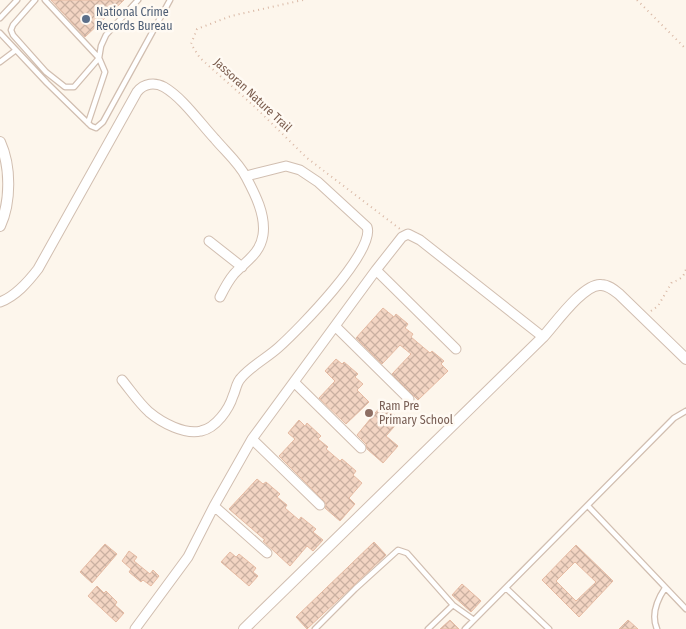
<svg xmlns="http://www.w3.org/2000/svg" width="686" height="629" viewBox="0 0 686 629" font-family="'Fira Sans Condensed',sans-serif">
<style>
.building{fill:url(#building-cross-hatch);stroke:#e6bba3;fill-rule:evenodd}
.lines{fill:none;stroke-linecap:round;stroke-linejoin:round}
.service-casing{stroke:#d1beb0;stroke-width:7}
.minor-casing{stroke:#d1beb0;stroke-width:11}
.tertiary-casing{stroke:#d1beb0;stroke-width:12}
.path{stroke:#d9b8a5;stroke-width:2;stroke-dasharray:1 4;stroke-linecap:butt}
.service{stroke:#fff;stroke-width:4.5}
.minor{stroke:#fff;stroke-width:9}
.tertiary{stroke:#fff;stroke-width:10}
.service-dot{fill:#5c6f8a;stroke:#fffaf3;stroke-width:2}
.education-dot{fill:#8d6e63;stroke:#fffaf3;stroke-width:2}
.labels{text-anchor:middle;stroke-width:5;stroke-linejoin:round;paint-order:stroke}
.service-label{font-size:12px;fill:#4e5e75;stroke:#fffaf3;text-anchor:start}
.street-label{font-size:12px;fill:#7a5c4d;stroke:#fffaf3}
.education-label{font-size:12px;fill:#785e54;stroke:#fffaf3;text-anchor:start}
</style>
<defs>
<pattern id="building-cross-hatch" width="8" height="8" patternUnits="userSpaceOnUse" patternTransform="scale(1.25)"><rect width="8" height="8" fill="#f3d5c3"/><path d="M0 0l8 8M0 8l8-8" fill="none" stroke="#cab0a1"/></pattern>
</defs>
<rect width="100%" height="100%" fill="#fdf6ec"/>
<path class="building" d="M51 0H124L85 37Z
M383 308 394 317 396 314 408 324 405 328 413 334 411 337 430 353 432 351 444 361 441 364 448 371 418 400 392 374 411 354 400 345 382 364 356 338Z
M336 359 342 364 344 362 358 374 355 377 363 384 357 390 369 402 346 424 319 398 335 381 325 371Z
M385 401 394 409 391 412 400 420 386 436 398 446 383 463 367 449 366 444 357 435Z
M299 420 305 426 307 423 321 436 318 439 328 447 326 449 340 461 342 459 356 471 353 475 362 483 349 498 355 504 340 521 325 508 326 504 324 501 279 456 295 439 288 433Z
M257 479 263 484 266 482 280 494 277 497 287 505 285 508 299 520 301 517 316 529 313 532 323 540 313 551 307 546 290 566 263 541 265 540 229 509Z
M374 542 386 555 307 629 296 617Z
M105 544 117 554 92 583 80 572Z
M576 545 613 581 579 617 542 580ZM575 562 596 582 576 601 556 581Z
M129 551 137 557 134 561 150 574 153 570 159 576 151 586 143 580 141 582 129 572 131 569 122 561Z
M230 552 236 557 239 554 256 568 253 572 258 576 249 586 221 562Z
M462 584 481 601 471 612 452 595Z
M97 586 104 593 106 591 117 602 115 605 124 613 116 622 88 596Z
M450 620 459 629H440Z
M628 620 638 629H619Z"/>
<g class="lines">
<g class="service-casing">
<path id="service" d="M35 0 13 25 11 30 13 35 46 72 65 87H74L99 58 101 46 106 35 138 0
M45 0 99 58 105 72 88 123
M0 18 17 0
M0 33 47 83 91 126 96 128 103 122 170 0
M0 62 16 50
M588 506 686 609
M506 588 549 629
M315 629 355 589 398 550 407 553 453 605
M428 629 453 605 474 620
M465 629 674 418 686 411
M657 629C651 615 657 600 665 588"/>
</g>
<g class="minor-casing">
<path id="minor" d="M209 241 242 267
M376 270 456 349
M0 302C16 296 28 282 38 269L137 92C144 83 155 82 164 87 183 98 200 123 215 139 225 151 239 163 246 177 255 194 266 215 263 235 260 254 246 261 234 274 228 281 224 289 220 297
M335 326 409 399
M122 380C131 391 139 403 149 412 162 423 185 435 201 431 216 428 229 409 233 396 236 390 236 383 241 378 251 366 267 358 279 347 298 330 376 251 367 227L318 182 300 170 286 166 246 176
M294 382 361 448
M252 439 320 505
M214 506 267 553
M135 629 188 557 214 506 252 439 376 270 402 237 408 234 420 240 543 337"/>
</g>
<g class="tertiary-casing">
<path id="tertiary" d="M0 142C11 166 11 202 0 226
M244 629 543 337C555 324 584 283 601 285 608 285 614 290 619 294L686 359"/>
</g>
<path class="path" d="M303 0 231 16 197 29 191 44 200 58 254 106 307 158 400 229
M637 0 686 49
M651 311 658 306 672 282C680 280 684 277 686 269"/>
<use href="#service" class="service"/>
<use href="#minor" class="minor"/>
<use href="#tertiary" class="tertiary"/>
</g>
<circle class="service-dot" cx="86" cy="19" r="5"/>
<circle class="education-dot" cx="369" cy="413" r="5"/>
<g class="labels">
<g class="service-label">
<text x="96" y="16">National Crime<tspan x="96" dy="14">Records Bureau</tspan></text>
</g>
<g class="street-label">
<text transform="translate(253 95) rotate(43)" y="4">Jassoran Nature Trail</text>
</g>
<g class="education-label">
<text x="379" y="410">Ram Pre<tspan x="379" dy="14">Primary School</tspan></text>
</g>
</g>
</svg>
